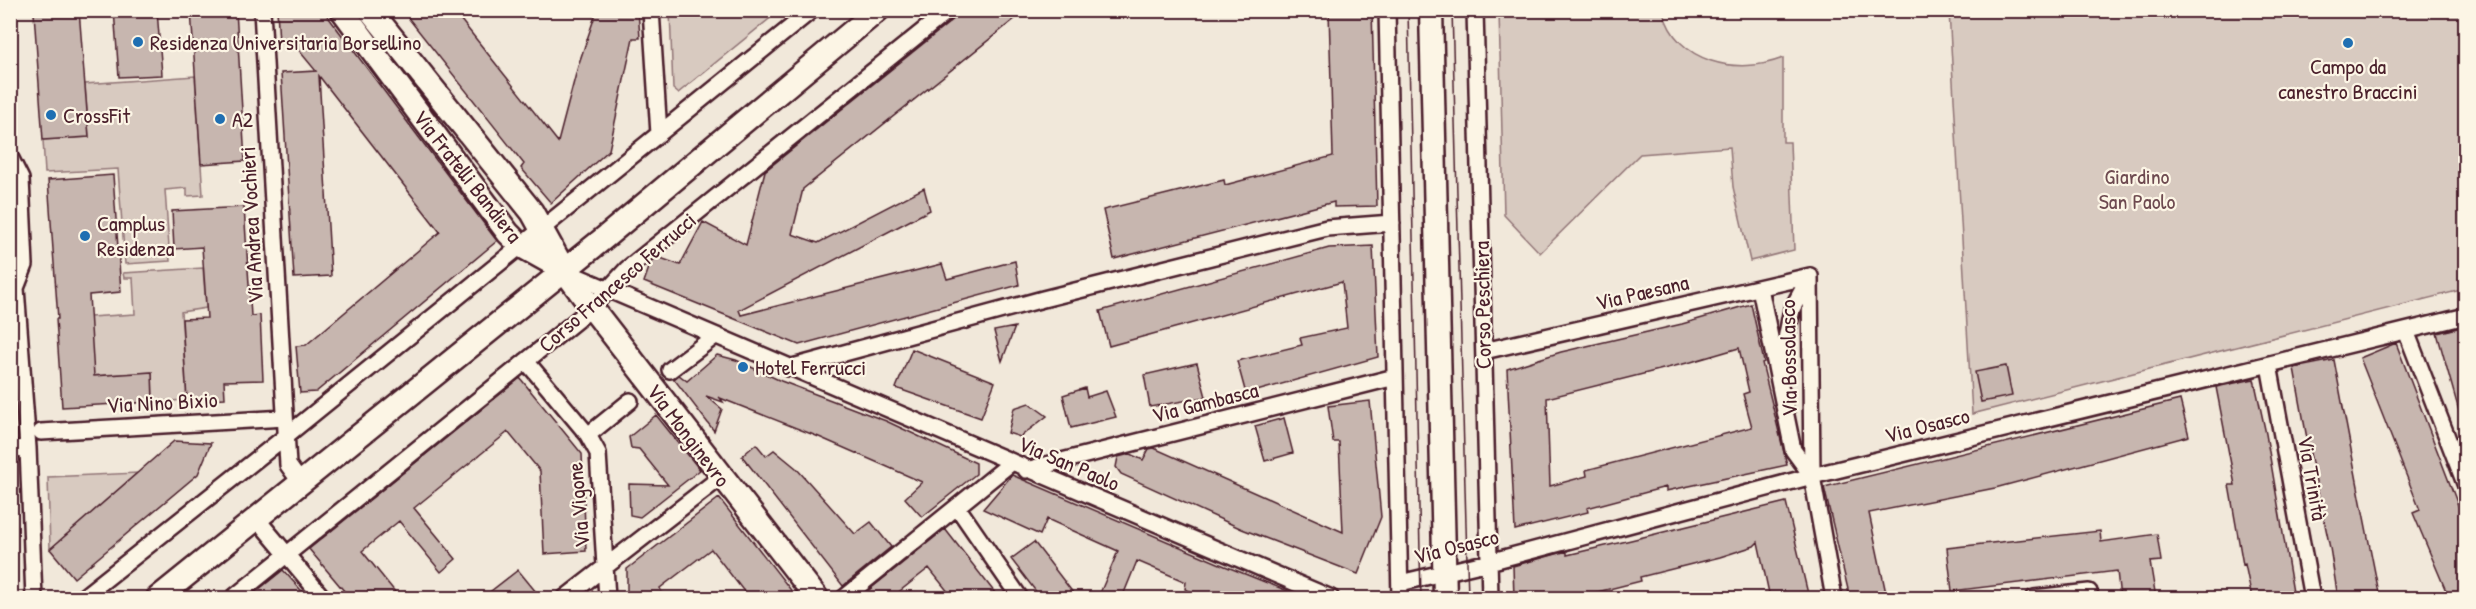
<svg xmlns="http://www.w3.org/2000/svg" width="2476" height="609" viewBox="0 0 2476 609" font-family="'Patrick Hand',sans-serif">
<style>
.green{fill:#d8cac0;stroke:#917476;stroke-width:1.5}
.building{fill:#c7b6af;stroke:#4a1f2b;stroke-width:1.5;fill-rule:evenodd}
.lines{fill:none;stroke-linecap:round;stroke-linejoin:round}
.lane-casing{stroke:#4a1f2b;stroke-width:12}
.street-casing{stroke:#4a1f2b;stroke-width:20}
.secondary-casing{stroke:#4a1f2b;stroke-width:27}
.lane{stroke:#fcf5e5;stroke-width:8}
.street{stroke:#fcf5e5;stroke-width:15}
.secondary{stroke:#fcf5e5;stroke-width:22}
.tram{stroke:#4a1f2b;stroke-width:1.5}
.poi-dot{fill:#1f6fb2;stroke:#fcf5e5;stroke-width:2}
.labels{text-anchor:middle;stroke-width:4.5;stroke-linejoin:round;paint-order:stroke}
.poi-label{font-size:22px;fill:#4a1f2b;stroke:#fcf5e5;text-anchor:start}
.street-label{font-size:22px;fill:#4a1f2b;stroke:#fcf5e5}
.park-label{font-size:22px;fill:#6e4a50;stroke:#fcf5e5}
</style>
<rect width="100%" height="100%" fill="#f1e8da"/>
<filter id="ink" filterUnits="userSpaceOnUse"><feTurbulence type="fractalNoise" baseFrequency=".0167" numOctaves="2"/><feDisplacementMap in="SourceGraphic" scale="12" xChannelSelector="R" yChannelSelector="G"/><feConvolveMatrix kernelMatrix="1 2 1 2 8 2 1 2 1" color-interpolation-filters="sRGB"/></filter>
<g filter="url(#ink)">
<path class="green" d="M670 11V10L779 11 678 93 673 89Z
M1499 11H1663C1676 63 1737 76 1783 58V142H1790L1794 250 1750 261 1733 187 1730 147 1640 154 1540 253 1504 215Z
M1949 11H2465V289L1972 414Z
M195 76 203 195 187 196V188L165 190 170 261 125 264 118 169 45 173 43 140 89 137 85 84Z
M203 268 206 308 181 312 187 400 153 402 152 372 86 376 90 317 135 314 133 278H124L123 273Z
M137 473 50 549 48 477Z"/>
<path class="building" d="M79 10 89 137 43 140 34 13Z
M114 10H157L162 75 119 77Z
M191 10H236L245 161 201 164Z
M277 10H323L497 241 316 392 300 393 296 346 306 345 440 232 319 76 331 276 294 278 281 73 316 71 292 42H279Z
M402 10H453L558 142 578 66 597 10H638L640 38H633L609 150 551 203 521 168 524 164Z
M958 10H1026L803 189 792 234 818 243 924 188 930 210 739 310 741 315 942 264 947 279 1015 261 1019 285 799 345 644 282 651 262 658 257 680 265 703 222 746 245 765 171 955 18Z
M1329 10H1372L1377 206 1334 207V202L1114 259 1103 210 1224 180 1225 185 1333 156Z
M113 175 121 292 89 295 94 376 152 372 153 402 62 407 56 319H58L48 180Z
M244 207 251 316 260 315 263 380 224 381 225 398 187 400 182 319 207 318 202 247 174 249 172 211Z
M1373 246 1378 357 1246 394 1237 361 1302 345 1300 338 1347 328 1342 282 1109 346 1100 311 1329 248Z
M1751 304 1764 362 1762 363 1787 465 1666 491V487L1587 508 1588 512 1515 530 1507 369 1561 352 1682 324ZM1739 348 1749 392 1743 394 1752 427 1586 470 1587 476 1550 486 1547 398 1691 362Z
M2466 326V417L2461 418 2437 333Z
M1015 327 1002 361 994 331Z
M2396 343 2466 526V598H2449L2413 513 2420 510 2360 358Z
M912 349 995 382 981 418 896 388Z
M717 355 736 360 781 381 886 421 976 463V474L922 517 905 498 922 482 819 437 720 398 723 402 706 396 722 409 714 431 674 379 679 375 687 381Z
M2334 360 2360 497 2380 598H2338L2330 548 2308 444 2294 368Z
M1197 363 1206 397 1150 407 1144 375Z
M2006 366 2012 396 1981 402 1975 372Z
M520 378 582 454 586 551 544 554 540 471 508 432 414 508 456 559 441 572 399 521 362 551 400 598H350L309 549Z
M2254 379 2266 434 2294 598H2252L2245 564 2243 565 2229 485H2235L2216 387Z
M1085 388 1087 397 1106 391 1116 417 1071 428 1063 395Z
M2180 400 2189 436 1995 488 1869 513 1887 598H1850L1824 487Z
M1370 401 1381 517 1358 574 1242 529 1121 474 1116 467 1118 457 1130 454 1143 460 1149 449 1154 448 1343 532 1339 442H1333L1328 406Z
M1029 403 1047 416 1020 437 1008 433 1014 408Z
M656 415 700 470 640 517 630 515 629 484 668 485 639 449 631 448 629 437Z
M1284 418 1293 453 1265 461 1255 426Z
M174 441 211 443 198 474 74 578 50 549Z
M756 444 766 456 774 450 796 468 855 534 871 522 891 547 843 586 742 456Z
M1012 475 1225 566 1305 598H1207L1185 589 1186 582 1137 561 1122 598H1098L1118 551 1047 519 1040 535 983 509Z
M719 498 797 598H749L711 549 660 588 664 598H627V569Z
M1786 502 1809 598H1770L1758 542 1754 546 1720 557 1640 577 1641 581 1574 598H1514L1513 566 1567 551V555L1631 540Z
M945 529 999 598H953L929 568 891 598H859Z
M2100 531 2101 542 2157 534 2161 561 2150 562 2156 598H2120L2117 571 1952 591 1947 548Z
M1034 542 1077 598H1041L1011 559Z
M283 570 308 598H248Z
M518 570 541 598H482Z"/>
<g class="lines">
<g class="lane-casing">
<path id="lane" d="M10 271 15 287"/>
</g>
<g class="street-casing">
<path id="street" d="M262 10 288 465 301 483
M651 10 659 134
M1387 10 1400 598
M1475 10 1490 598
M10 157 21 179 25 265 16 288 28 448 34 598
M567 272 1331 598
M1810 276 1812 476 1834 598
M1760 288 1793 450 1812 476
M2406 331 2466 486
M1484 351 1810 276
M526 361 588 435 598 453 607 598
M2269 365 2312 598
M789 368 1043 299 1327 228 1392 223
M1780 369 1792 309 1810 276
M670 370 715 336
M41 432 285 418
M588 435 630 401
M10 449 28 448
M1026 470 1395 377
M958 508 1020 598
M257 519 323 598
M1400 583 1489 562 1812 476 2466 316
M82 598 286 436 812 10
M233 598 588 311 627 269 949 10
M565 598 721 477
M844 598 1011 463
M2034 598 2089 592 2090 598"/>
</g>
<g class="secondary-casing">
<path id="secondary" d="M342 10 508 233 521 246 564 270
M370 10 532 212 564 270 592 308 817 598
M1431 10 1445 598
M158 598 603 239 878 10"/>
</g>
<use href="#lane" class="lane"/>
<use href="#street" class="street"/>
<use href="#secondary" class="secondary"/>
<path class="tram" d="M1408 10 1421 598
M1452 10 1468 598"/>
</g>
</g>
<g class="poi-dot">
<circle cx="138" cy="42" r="6"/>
<circle cx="2348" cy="43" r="6"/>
<circle cx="51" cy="115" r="6"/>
<circle cx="220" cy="119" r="6"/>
<circle cx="85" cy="236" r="6"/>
<circle cx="743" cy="367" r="6"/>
</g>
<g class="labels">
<g class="poi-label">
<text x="150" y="50">Residenza Universitaria Borsellino</text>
<text x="2348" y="74" text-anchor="middle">Campo da<tspan x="2348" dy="25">canestro Braccini</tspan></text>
<text x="63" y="123">CrossFit</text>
<text x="232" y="127">A2</text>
<text x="97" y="231">Camplus<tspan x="97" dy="25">Residenza</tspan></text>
<text x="755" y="375">Hotel Ferrucci</text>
</g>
<g class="street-label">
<text transform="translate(468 176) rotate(52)" y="8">Via Fratelli Bandiera</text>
<text transform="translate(251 225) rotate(-93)" y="8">Via Andrea Vochieri</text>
<text transform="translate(617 282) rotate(-41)" y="8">Corso Francesco Ferrucci</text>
<text transform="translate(1642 292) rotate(-13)" y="8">Via Paesana</text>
<text transform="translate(1482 305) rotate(-91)" y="8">Corso Peschiera</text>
<text transform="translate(1788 358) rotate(-91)" y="8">Via Bossolasco</text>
<text transform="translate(162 402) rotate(-3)" y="8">Via Nino Bixio</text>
<text transform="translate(1205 402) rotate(-14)" y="8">Via Gambasca</text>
<text transform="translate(1927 425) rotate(-14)" y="8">Via Osasco</text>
<text transform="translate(689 435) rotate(53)" y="8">Via Monginevro</text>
<text transform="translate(1069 463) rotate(23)" y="8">Via San Paolo</text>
<text transform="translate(2313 478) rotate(80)" y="8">Via Trinità</text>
<text transform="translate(578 505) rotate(-95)" y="8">Via Vigone</text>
<text transform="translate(1456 546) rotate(-14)" y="8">Via Osasco</text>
</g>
<g class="park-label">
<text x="2137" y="184">Giardino<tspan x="2137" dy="25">San Paolo</tspan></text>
</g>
</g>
<rect width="2476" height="609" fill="none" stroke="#fcf5e5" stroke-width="36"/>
<rect x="18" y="18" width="2440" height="573" fill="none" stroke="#4a1f2b" stroke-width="2" filter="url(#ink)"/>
</svg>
